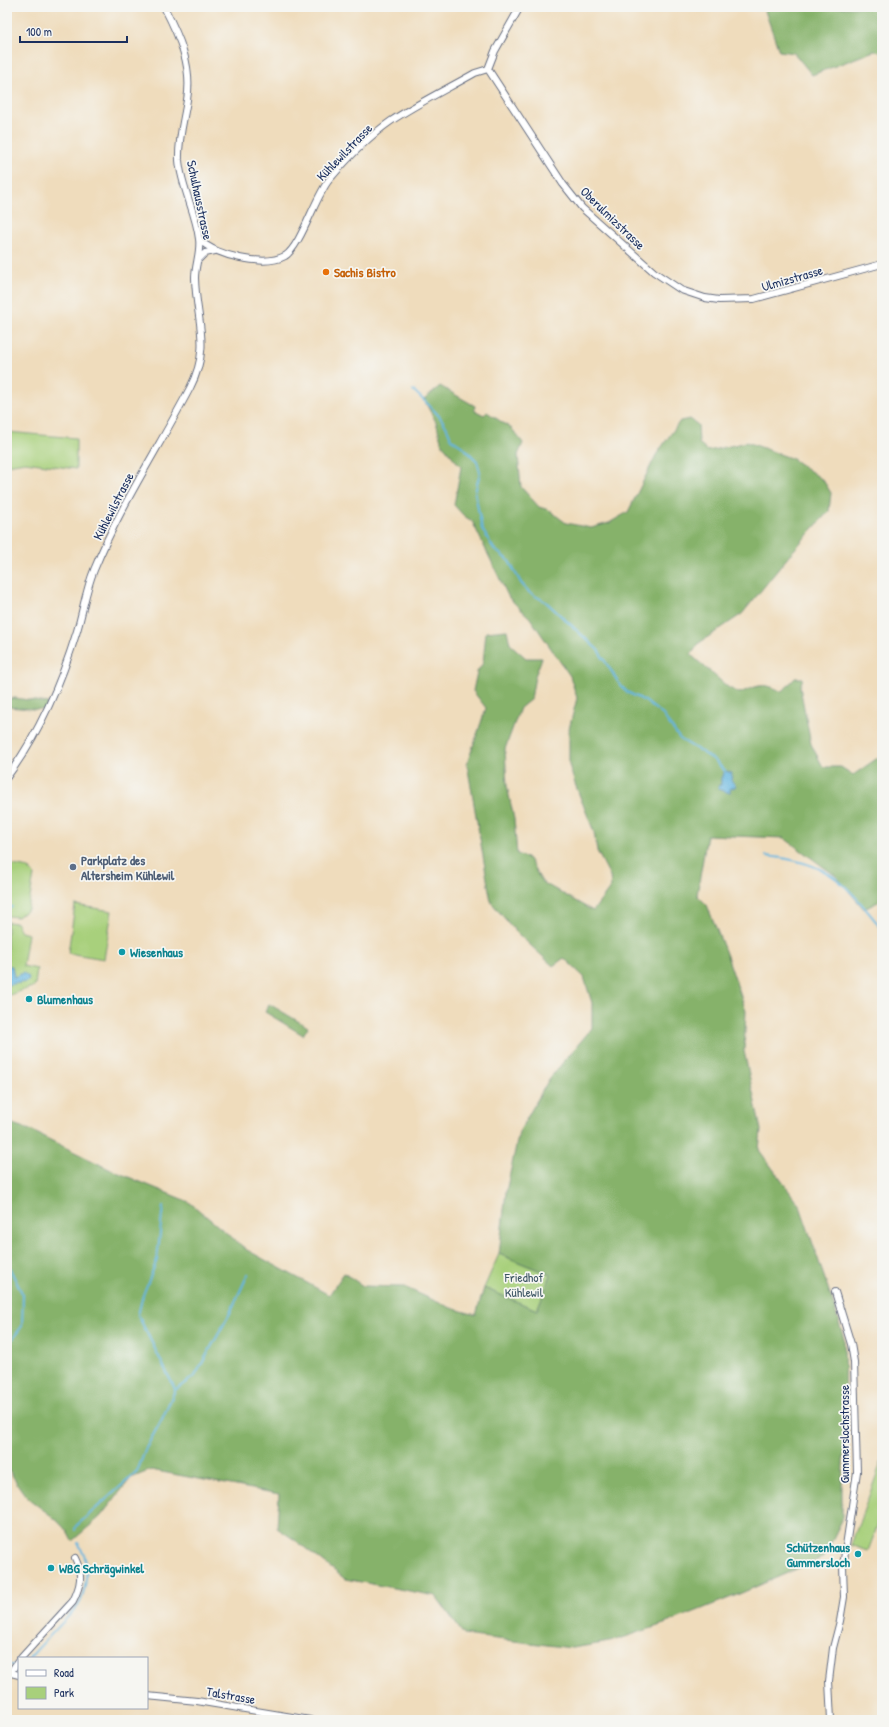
<svg xmlns="http://www.w3.org/2000/svg" width="889" height="1727" viewBox="0 0 889 1727" font-family="'Patrick Hand',sans-serif">
<style>
.green{fill:#a8d07b;stroke:#62806c}
.forest{fill:#86b26b;stroke:#507064}
.water{fill:#65b6e0;stroke:#40729f}
.lines{fill:none;stroke-linecap:round;stroke-linejoin:round}
.stream{stroke:#65b6e0;stroke-width:2}
.minor-casing{stroke:#656c7f;stroke-width:8}
.minor{stroke:#fff;stroke-width:6}
.food-dot{fill:#e8710a;stroke:#f6f6f2;stroke-width:1.5}
.service-dot{fill:#5c6f8a;stroke:#f6f6f2;stroke-width:1.5}
.culture-dot{fill:#0f9aa8;stroke:#f6f6f2;stroke-width:1.5}
.labels{text-anchor:middle;stroke-width:3.5;stroke-linejoin:round;paint-order:stroke}
.street-label{font-size:13px;fill:#1b2f5e;stroke:#f6f6f2}
.food-label{font-size:13px;font-weight:bold;fill:#c56008;stroke:#f6f6f2;text-anchor:start}
.service-label{font-size:13px;font-weight:bold;fill:#4e5e75;stroke:#f6f6f2;text-anchor:start}
.culture-label{font-size:13px;font-weight:bold;fill:#0d838f;stroke:#f6f6f2;text-anchor:start}
.park-label{font-size:13px;fill:#3e5765;stroke:#f6f6f2}
</style>
<rect width="100%" height="100%" fill="#f6f6f2"/>
<filter id="ink" filterUnits="userSpaceOnUse"><feTurbulence type="fractalNoise" baseFrequency=".025" numOctaves="2"/><feDisplacementMap in="SourceGraphic" scale="8" xChannelSelector="R" yChannelSelector="G"/><feConvolveMatrix kernelMatrix="1 2 1 2 8 2 1 2 1" color-interpolation-filters="sRGB"/></filter>
<filter id="wash" filterUnits="userSpaceOnUse"><feTurbulence type="fractalNoise" baseFrequency=".012" numOctaves="4" result="noise"/><feDisplacementMap in="SourceGraphic" scale="16" xChannelSelector="R" yChannelSelector="G"/><feGaussianBlur stdDeviation="0.9" result="paint"/><feColorMatrix in="noise" values="0 0 0 0 0 0 0 0 0 0 0 0 0 0 0 0 0 1.4 0 .05"/><feComposite in="paint" operator="in"/></filter>
<g filter="url(#wash)">
<rect width="100%" height="100%" fill="#efdcbc"/>
<path class="green" d="M7 432 76 438V469L25 462 7 465Z
M7 864 29 868 34 875 28 909 18 917 7 916Z
M75 905 112 911 104 959 68 953Z
M7 922 17 923 21 932 28 934 23 966 37 969 35 986 7 996Z
M499 1254 551 1275 537 1310 484 1288Z
M882 1460V1514L868 1551 851 1545Z"/>
<path class="forest" d="M882 7V52L874 51 812 75 794 53 779 51 764 8Z
M440 386 475 406 474 410 484 415 487 412 512 429 523 443 518 455 521 487 539 507 549 510 566 523 591 528 609 523 628 512 656 455 680 421 690 419 698 425 699 443 708 451 747 442 793 459 823 480 831 493 829 511 793 551 742 614 699 643 691 655 729 688 740 693C758 685 765 682 782 692L795 678H803L800 687 811 744 823 767H841L853 775 882 755V900L864 909 836 876 784 838 707 835 697 895 707 905 727 956 746 1011 744 1051 761 1130 759 1150 800 1206 830 1294 844 1339 845 1424 842 1485V1520L824 1557 737 1595 664 1624 610 1642 572 1648 464 1635 436 1596 345 1579 295 1540 277 1528 279 1494 151 1470 131 1478 100 1517 72 1541C63 1520 44 1512 28 1498 20 1490 13 1476 7 1467V1122L30 1130 109 1169 189 1202 247 1250 329 1295 344 1273 363 1286 404 1287 451 1308 476 1315 484 1288 537 1310 551 1275 499 1254 506 1192 519 1132 549 1079 592 1028V1003L584 977 564 958 553 966 516 932 491 902 467 764 486 708 473 691 477 672 483 663 486 632 507 630 510 644 526 658H542L535 676 531 699 520 708 505 749 507 786 514 819 517 854 529 859 542 882 593 911 611 887 610 876 597 851 594 832 575 784 569 765V729L577 698 570 676 530 618 509 598 472 521 464 516 454 505 461 467 442 444 436 422 424 400Z
M15 698 48 703 45 710 7 707V699Z
M269 1004 308 1027 303 1035 265 1012Z"/>
<path class="water" d="M725 771 732 773 731 780 736 786 730 789V793L718 789 719 785H721V778Z
M7 966H12L14 977 23 973 28 976 29 980 26 982 7 985Z"/>
<g class="lines">
<path class="stream" d="M413 390C427 404 446 418 451 439L463 447 477 461 480 472 475 493 482 529 494 549 509 561 521 583 530 593 546 602 598 650 620 685 627 692 645 701 663 715 680 739 713 759 725 771
M766 856C830 862 844 882 882 929
M7 900 10 898 9 891
M7 904 12 907 7 909
M163 1206 157 1260 143 1295 138 1315 175 1389
M882 1278 880 1280 882 1283
M7 1356 9 1344 22 1326 23 1295 10 1269
M75 1530 76 1526 137 1472 146 1448 162 1419 175 1390 195 1376 229 1315 248 1274
M29 1658 78 1606C86 1593 90 1565 82 1551 81 1548 79 1546 78 1543
M7 1665H14"/>
</g>
</g>
<g filter="url(#ink)">
<g class="lines">
<g class="minor-casing">
<path id="minor" d="M488 69 563 184 582 208 654 272 681 290 705 298 719 300 754 299 882 264
M488 69 495 51 520 7
M200 240C215 256 265 267 285 256 301 246 315 197 329 180 347 159 368 137 391 121 418 103 447 89 475 73L488 69
M198 260 205 253 215 251
M7 777C40 733 61 683 77 631 83 611 86 589 94 570 120 506 158 449 190 388 212 345 196 321 195 278 195 265 201 252 199 239 196 212 181 187 179 160 178 139 184 120 187 100 193 66 179 36 164 7
M21 1658 73 1601C81 1585 83 1574 75 1558
M7 1672 19 1675
M10 1673 19 1660
M147 1696 197 1701 310 1720
M831 1720 829 1681 833 1648 840 1621 844 1597 843 1566 857 1472 854 1362 851 1344 835 1292"/>
</g>
<use href="#minor" class="minor"/>
</g>
</g>
<circle class="food-dot" cx="326" cy="272" r="4"/>
<circle class="service-dot" cx="73" cy="867" r="4"/>
<g class="culture-dot">
<circle cx="122" cy="952" r="4"/>
<circle cx="29" cy="999" r="4"/>
<circle cx="858" cy="1554" r="4"/>
<circle cx="51" cy="1568" r="4"/>
</g>
<g class="labels">
<g class="street-label">
<text transform="translate(344 152) rotate(-46)" y="5">Kühlewilstrasse</text>
<text transform="translate(200 200) rotate(78)" y="5">Schulhausstrasse</text>
<text transform="translate(613 218) rotate(44)" y="5">Oberulmizstrasse</text>
<text transform="translate(792 278) rotate(-16)" y="5">Ulmizstrasse</text>
<text transform="translate(113 506) rotate(-63)" y="5">Kühlewilstrasse</text>
<text transform="translate(844 1434) rotate(-90)" y="5">Gummerslochstrasse</text>
<text transform="translate(231 1695) rotate(10)" y="5">Talstrasse</text>
</g>
<g class="food-label">
<text x="334" y="277">Sachis Bistro</text>
</g>
<g class="service-label">
<text x="81" y="865">Parkplatz des<tspan x="81" dy="15">Altersheim Kühlewil</tspan></text>
</g>
<g class="culture-label">
<text x="130" y="957">Wiesenhaus</text>
<text x="37" y="1004">Blumenhaus</text>
<text x="850" y="1552" text-anchor="end">Schützenhaus<tspan x="850" dy="15">Gummersloch</tspan></text>
<text x="59" y="1573">WBG Schrägwinkel</text>
</g>
<g class="park-label">
<text x="524" y="1282">Friedhof<tspan x="524" dy="15">Kühlewil</tspan></text>
</g>
</g>
<rect width="889" height="1727" fill="none" stroke="#f6f6f2" stroke-width="24"/>
<rect x="18" y="1657" width="130" height="52" fill="#f6f6f2" stroke="#9ea6b7"/>
<rect x="26" y="1670" width="20" height="6" fill="#ffffff" stroke="#9ea6b7"/>
<text x="54" y="1677" font-size="12" fill="#1b2f5e">Road</text>
<rect x="26" y="1687" width="20" height="12" fill="#a8d07b" stroke="#9ea6b7"/>
<text x="54" y="1697" font-size="12" fill="#1b2f5e">Park</text>
<path d="M20 36v6h107v-6" fill="none" stroke="#1b2f5e" stroke-width="2"/>
<text x="26" y="36" font-size="12" fill="#1b2f5e" stroke="#f6f6f2" stroke-width="3" paint-order="stroke">100 m</text>
</svg>
